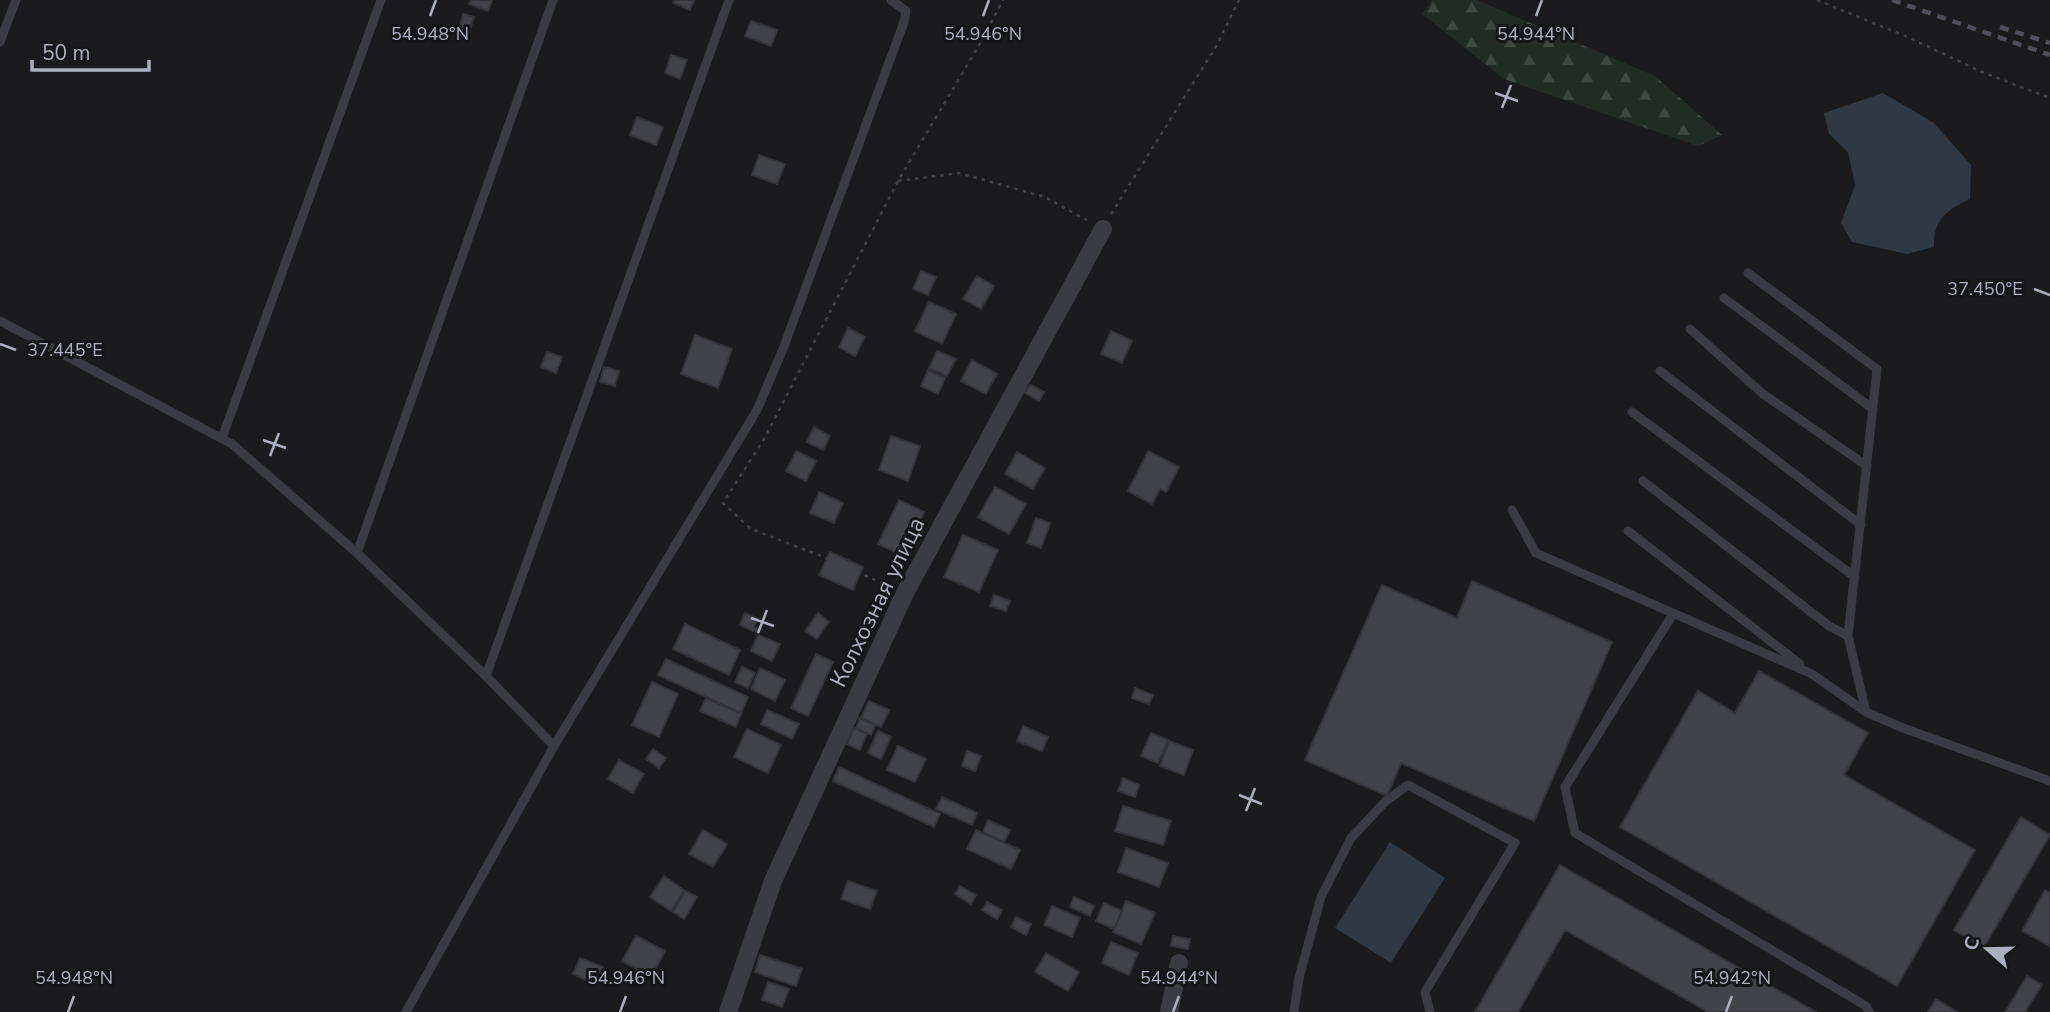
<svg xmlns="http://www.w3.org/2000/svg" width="2050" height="1012" viewBox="0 0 2050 1012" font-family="'Nunito Sans',sans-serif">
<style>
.forest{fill:url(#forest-firs)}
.water{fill:#2f3843}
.building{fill:#424348;stroke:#35343a;stroke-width:2}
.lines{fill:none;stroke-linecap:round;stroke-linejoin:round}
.path{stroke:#41434a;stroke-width:2.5;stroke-dasharray:3.5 5;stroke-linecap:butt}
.service{stroke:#3b3c43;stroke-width:9}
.minor{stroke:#3b3c43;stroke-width:18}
.rail{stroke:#4e4f58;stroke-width:4.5;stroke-dasharray:9 7;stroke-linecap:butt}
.ticks{fill:none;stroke:#acb0be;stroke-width:2.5}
.labels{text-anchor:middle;stroke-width:6;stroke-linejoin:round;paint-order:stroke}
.street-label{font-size:23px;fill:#acb0be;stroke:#161619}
.ticks-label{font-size:18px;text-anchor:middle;fill:#acb0be;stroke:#161619;stroke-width:6;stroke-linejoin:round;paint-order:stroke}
</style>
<defs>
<pattern id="forest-firs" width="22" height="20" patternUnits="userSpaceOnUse" patternTransform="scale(1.75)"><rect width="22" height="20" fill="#222c24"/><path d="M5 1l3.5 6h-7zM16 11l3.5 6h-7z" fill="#3f4842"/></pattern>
</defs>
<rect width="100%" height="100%" fill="#1b1b1d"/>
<path class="forest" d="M1432 0H1477L1655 76 1722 135 1698 146 1504 79 1422 14Z"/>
<path class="water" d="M1883 93 1934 123 1971 165 1970 199C1946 210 1933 220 1934 247L1907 254 1852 242 1841 223 1855 185 1848 152 1829 134 1824 113Z
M1390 842 1445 878 1391 963 1335 928Z"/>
<path class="building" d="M471 0H492L488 11 469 4Z
M674 0H694L690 10 673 3Z
M463 14 474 17 468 36 458 33Z
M751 21 777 30 771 46 745 36Z
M671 55 687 60 680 79 665 73Z
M637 117 663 127 656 145 630 135Z
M759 155 785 164 777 184 752 175Z
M921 271 936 277 928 295 913 289Z
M977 276 994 286 981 309 963 299Z
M929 302 956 314 942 344 915 331Z
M848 328 865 337 855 356 839 347Z
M1111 331 1132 341 1122 363 1101 354Z
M695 335 732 349 718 388 681 374Z
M937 351 956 359 947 376 929 368Z
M547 352 562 357 556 373 541 367Z
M972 360 997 374 986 394 961 381Z
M604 367 619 371 615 386 600 382Z
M928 370 945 378 938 394 921 386Z
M1030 385 1044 392 1039 401 1025 393Z
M814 427 830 436 823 450 807 442Z
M891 436 920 446 908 481 879 470Z
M796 451 816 461 806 481 786 471Z
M1148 451 1179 467 1166 492 1160 489 1152 504 1128 491Z
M1017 452 1045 468 1033 489 1005 474Z
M995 487 1026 504 1009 534 978 517Z
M819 492 843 503 834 523 810 513Z
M899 500 924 512 903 556 878 544Z
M1036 518 1050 523 1041 548 1027 543Z
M963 535 998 550 979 592 944 577Z
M830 552 863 567 853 590 819 575Z
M1472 581 1612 642 1534 821 1401 763 1387 796 1305 760 1382 585 1457 618Z
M994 595 1010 601 1006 611 990 606Z
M745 613 758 619 754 627 759 630 758 633 740 625Z
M818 613 829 622 817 639 805 631Z
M685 624 740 650 729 675 673 649Z
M758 635 780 644 772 661 751 651Z
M816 654 833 662 808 716 791 708Z
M666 659 748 697 741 713 658 675Z
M742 667 755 673 748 688 735 682Z
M760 668 785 680 775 701 751 689Z
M1759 671 1868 733 1844 775 1975 850 1897 986 1620 827 1698 691 1735 713Z
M652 682 678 694 659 737 632 725Z
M1135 688 1153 695 1149 704 1132 698Z
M706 698 741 714 736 727 700 711Z
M869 701 889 710 881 727 861 718Z
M767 710 799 724 792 739 761 724Z
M860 718 875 725 871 735 856 728Z
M1023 726 1048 737 1042 751 1017 741Z
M854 728 867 734 860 750 847 744Z
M747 729 781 745 768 773 734 757Z
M878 731 891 737 881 759 868 753Z
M1151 733 1168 740 1158 763 1141 756Z
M1169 741 1193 750 1184 775 1160 766Z
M898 746 926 759 915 782 887 770Z
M653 749 666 758 659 768 646 759Z
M967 751 981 756 975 771 962 766Z
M619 760 644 774 633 793 608 779Z
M839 767 940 814 934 827 833 781Z
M1123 778 1139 785 1135 797 1118 791Z
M942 797 977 813 972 825 936 809Z
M1123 806 1171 821 1163 845 1115 831Z
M2021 817 2050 835 1984 947 1954 930Z
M988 820 1010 830 1004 842 983 832Z
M703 830 727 844 713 867 689 854Z
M976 830 1020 850 1011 869 967 849Z
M1126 848 1168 863 1159 887 1118 872Z
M1560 865 1816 1012H1708L1565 930 1518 1012H1475Z
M664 876 684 890 671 911 650 897Z
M848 881 877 891 870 909 841 899Z
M960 886 976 895 971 904 955 894Z
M2045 890 2050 893V946L2022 931Z
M685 891 697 897 684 919 673 912Z
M1074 897 1094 906 1090 916 1070 907Z
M1126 901 1155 913 1141 944 1113 932Z
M987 902 1002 910 997 919 982 910Z
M1104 903 1122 911 1114 929 1096 921Z
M1052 906 1080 918 1072 937 1044 925Z
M1016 917 1031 924 1026 935 1011 927Z
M636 936 665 951 651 977 622 961Z
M1173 936 1190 939 1188 949 1171 946Z
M1111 942 1138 953 1129 975 1102 963Z
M1046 953 1079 972 1068 991 1035 972Z
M760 955 802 969 796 986 755 972Z
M580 958 603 967 595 984 573 974Z
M2027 976 2042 985 2025 1012H2005Z
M768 982 789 989 782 1007 762 1000Z
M1936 999 1957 1012H1928Z"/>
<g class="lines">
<path class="path" d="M1817 0 1910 38 1982 72 2050 98
M898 181 959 173 1045 197 1088 221
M1111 214 1217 45 1239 0
M891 587 819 555 751 529 723 503 764 439 898 181 978 47 1003 0"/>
<path class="service" d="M0 42 16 0
M1748 273 1877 369 1848 636 1866 712
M1724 298 1873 409
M0 321 232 444 357 553 486 676 554 746
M1690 329 1763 394 1867 466
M1660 371 1861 525
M1632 412 1855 577
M222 438 381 0
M1643 481 1829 626 1848 636
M1512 510 1536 553 1812 674 1866 712 1903 728 2050 781
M1628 531 1800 664
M357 553 553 0
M1673 614 1565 787 1575 833 1866 1006 1869 1012
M486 676 729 0
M406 1012 554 746 757 410 783 349 904 22 906 11 891 0
M1294 1012 1299 978 1321 897 1351 838 1386 801 1408 785 1515 843 1425 992 1430 1012"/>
<path class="minor" d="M728 1012 773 881 905 593 1103 229
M1169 1012 1179 963"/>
<path class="rail" d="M1892 0 2050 55
M2000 27 2050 43"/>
</g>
<path class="ticks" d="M430 16 436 0M983 16 989 0M1536 16 1542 0M1495 93 1518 101M1502 108 1511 85M2034 289 2050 295M0 344 16 350M263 440 286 448M270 456 279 433M751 618 774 626M758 633 767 610M1239 795 1262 804M1246 811 1255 788M68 1012 74 996M620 1012 626 996M1173 1012 1179 996M1726 1012 1732 996"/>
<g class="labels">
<g class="street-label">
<text transform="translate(877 602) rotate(-64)" y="8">Колхозная улица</text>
</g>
</g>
<g class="ticks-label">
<text x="430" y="40">54.948°N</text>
<text x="983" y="40">54.946°N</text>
<text x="1536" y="40">54.944°N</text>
<text x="1985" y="295">37.450°E</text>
<text x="65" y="356">37.445°E</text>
<text x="74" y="984">54.948°N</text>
<text x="626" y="984">54.946°N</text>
<text x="1179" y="984">54.944°N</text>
<text x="1732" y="984">54.942°N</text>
</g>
<g transform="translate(1987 949) rotate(290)" stroke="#161619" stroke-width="5" paint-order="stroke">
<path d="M0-5L12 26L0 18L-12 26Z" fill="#acb0be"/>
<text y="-10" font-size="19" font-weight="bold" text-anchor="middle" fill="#acb0be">С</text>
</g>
<path d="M32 60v10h117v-10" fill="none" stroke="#acb0be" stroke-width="3.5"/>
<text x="42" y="60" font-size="21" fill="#acb0be" stroke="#161619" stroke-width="5" paint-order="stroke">50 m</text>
</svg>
